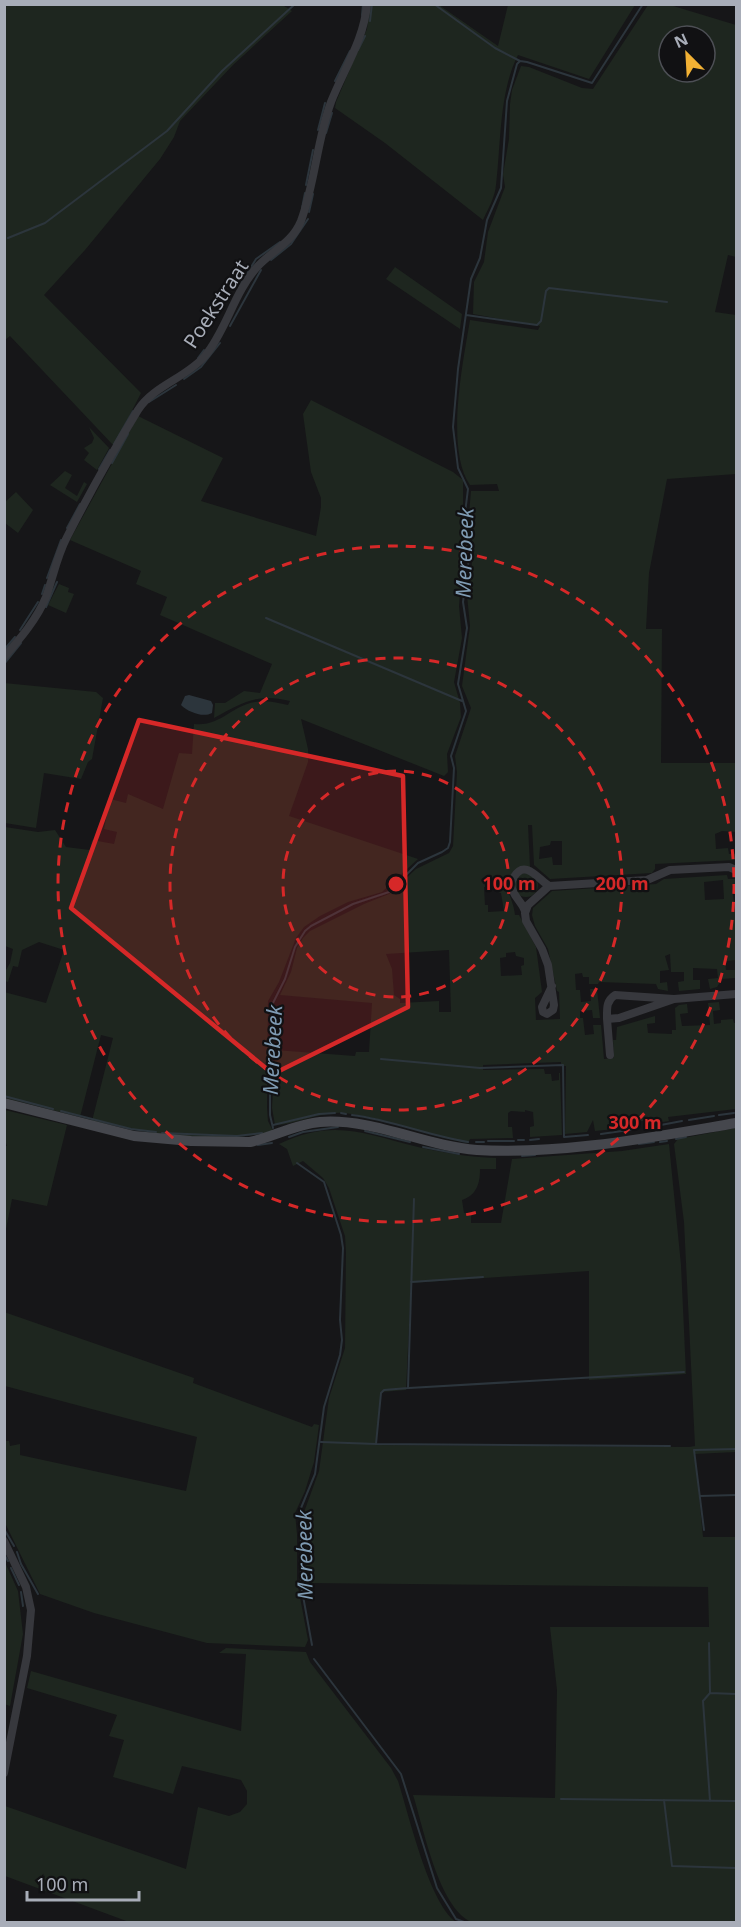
<svg xmlns="http://www.w3.org/2000/svg" width="741" height="1927" viewBox="0 0 741 1927" font-family="'Noto Sans',sans-serif">
<style>
.green{fill:#1e261f;fill-rule:evenodd}
.water{fill:#2c353c}
.lines{fill:none;stroke-linecap:round;stroke-linejoin:round}
.stream{stroke:#2c353c;stroke-width:2}
.street{stroke:#37383d;stroke-width:8}
.secondary{stroke:#45474d;stroke-width:10}
.marked{fill:#d62828;fill-opacity:0.2;stroke:#d62828;stroke-width:4.5;stroke-linejoin:round}
.ring{fill:none;stroke:#d62828;stroke-width:3;stroke-dasharray:10 8}
.labels{text-anchor:middle;stroke-width:4.5;stroke-linejoin:round;paint-order:stroke}
.street-label{font-size:20px;fill:#a8adb8;stroke:#111113}
.water-label{font-size:21px;font-style:italic;fill:#7f9bb3;stroke:#111113}
.centre{fill:#d62828;stroke:#111113;stroke-width:3}
.ring-label{font-size:18px;text-anchor:middle;font-weight:bold;fill:#d62828;stroke:#111113;stroke-width:4.5;stroke-linejoin:round;paint-order:stroke}
</style>
<rect width="100%" height="100%" fill="#161618"/>
<path class="green" d="M281 4 292 11 233 65 180 121 174 137 160 159 85 250 44 295 141 393 114 446 10 336 5 340 4 5Z
M370 5H439L498 46 508 5H635L589 79 518 55C499 92 501 144 496 185 495 197 488 209 483 220L385 143 335 108 336 102 367 29Z
M648 5H670L736 25V257L728 255 715 312 736 315V474L667 479 649 573 646 629H662L661 763H736V832L722 831 715 834 716 849 728 848 729 854H736V860L655 864V869L652 873 550 879 534 865 532 825H528L530 867 517 869 506 880C507 893 514 902 515 915H519L536 947 542 992 535 998 536 1020 560 1019 559 992 557 991 548 949 535 926 532 915 533 908 552 891 656 884 664 879 727 875 728 879H736V886H732L734 903H736V960L725 961 726 970H735V978L722 979 717 987 710 989 708 979 718 978 717 969 693 968V980H700V989L679 991 678 982 684 981V972H671L670 954 665 956 669 970 660 971V983L667 982 668 991 658 989 656 984 599 982 598 984H589V977H583L582 973 575 974 576 990H580L581 1002 591 1001 590 989H597L600 1018H593L592 1010 580 1011V1018H583L585 1035 594 1034 593 1025H601L604 1059 614 1058 613 1040H616L617 1027 655 1016V1023L647 1024 648 1033 672 1034V1030H676L675 1008 679 1005 687 1004 688 1013 680 1014 682 1026 710 1025 708 1003 719 1002 720 1010 713 1011 714 1024 721 1023V1020L733 1019 734 1023H736V1109L668 1117 669 1121 644 1125 643 1121H635V1127L595 1131 593 1120 587 1132 565 1134 566 1066H561V1062L483 1065V1070L544 1069 545 1074H551L552 1081 559 1080V1073H560L562 1135 530 1137V1127L534 1126 533 1112 525 1110V1112L511 1111 508 1113V1127H512L513 1138 470 1139 468 1143C427 1136 387 1118 345 1113 321 1111 296 1125 275 1125L272 1108 275 1050 355 1056 356 1052H369L372 1003 280 995 291 972 297 948 303 938 310 931 364 904 389 894 416 869 449 853 453 846 457 772 455 756 471 708 462 686 470 626 467 595 474 550 468 526 471 491H499L497 484 470 485C445 449 463 362 470 320L538 330 540 326 473 314 474 282 484 262 488 232 505 187 503 174 509 139 510 104 512 90 521 66 529 67 582 88 593 89ZM669 36H705V72H669ZM551 841H562V865H553L552 857 539 859 540 847 550 845ZM723 880 724 899 705 900 704 882ZM484 887H498V892L501 893 504 911 488 912V905H485ZM449 950 451 1012H439V1001L400 1003V999L394 995 392 969 386 954ZM515 952 516 956 524 958V965L521 966 522 975 501 976 500 958 506 957V953Z
M395 267 462 314 460 329 386 279Z
M311 400 453 472 463 480V509L460 520 463 558 459 606 462 638 454 682 460 703 461 717 447 754 448 772 444 776 301 719 308 749V762L289 816 418 859 382 892 348 902 320 916 304 927 296 938 279 982 268 1001 267 1108 268 1121 273 1131C221 1146 143 1133 92 1121L113 1038 101 1035 80 1117 5 1098 4 992 46 1003 64 950 39 942 22 950 18 967 13 966 8 982 5 981V970H6L10 963 13 949 5 946V827L38 832 55 830 66 847 90 850 92 840 114 844 117 832 104 829 110 799 126 803 128 794 163 809 179 753 192 754 194 724C220 727 231 706 255 702 266 700 278 703 288 705L290 701C257 693 243 702 214 718L215 703H225L244 691 260 693 272 664 160 615 167 597 136 584 141 571 70 540 138 416 223 458 201 501 316 536 321 507V498L311 472 303 414Z
M89 427 109 448 97 470 84 460 89 453 84 448 92 443 94 438Z
M65 471 72 475 65 488 77 496 84 482 87 484 77 502 50 485Z
M16 492 33 510 18 533 5 523V502Z
M59 584 69 588 68 592 74 594 66 613 48 605Z
M4 683 96 692 103 698 92 759 88 762 81 779 44 773 36 828 5 823Z
M514 885a12 12 0 1 1 24 0a12 12 0 1 1-24 0Z
M5 1110 67 1125 47 1206 12 1199 5 1234 4 1146H7L5 1140Z
M736 1128V1452L695 1454 703 1537H736V1922H471C438 1906 424 1829 413 1795L555 1798 557 1690 550 1627H709L708 1587 306 1583 303 1515 319 1471 329 1398 345 1348 346 1252 345 1236 329 1188 323 1178 303 1161 293 1166 287 1149 279 1144C334 1118 364 1134 418 1147 444 1153 469 1157 496 1158V1169H480C480 1183 477 1195 462 1200L464 1213 471 1214V1223H501L512 1159 622 1151 669 1144 681 1265 686 1374 589 1380V1271L411 1283 406 1390 381 1392 376 1445 689 1447 695 1446 684 1222 674 1144 678 1139Z
M4 1312 194 1378 193 1383 312 1427 314 1424 319 1425 314 1462 305 1491 295 1513 297 1534V1581L308 1640 305 1647 207 1643 94 1613 40 1594 5 1523V1441H9L10 1446 20 1444V1455L186 1491 197 1437 5 1386Z
M4 1560 18 1591 23 1634 10 1706 4 1704Z
M226 1648 306 1652 310 1662 391 1768 398 1781C409 1815 429 1903 456 1922H129L5 1876V1806L186 1869 198 1807 229 1816 240 1812 247 1804V1791L241 1780 182 1766 173 1794 113 1777 124 1740 109 1736 117 1715 27 1688 31 1671 241 1731 246 1654 219 1653Z"/>
<path class="water" d="M189 695 211 701 213 705 212 713C203 718 188 712 181 705L185 696Z"/>
<g class="lines">
<path class="stream" d="M434 4 495 48 520 61
M362 15 363 4
M370 21 372 4
M358 50 365 36
M335 81 350 51
M318 130 325 103
M326 133 332 113
M306 185 313 150
M302 208 305 193
M309 212 313 194
M8 238 45 223 167 131 222 71 295 4
M271 260 291 244 308 219
M240 285 256 259 280 242
M466 315 537 325 541 321 546 291 549 288 667 302
M230 326 261 270
M198 358 204 350
M184 379 201 367 220 343
M149 402 176 385
M114 444 133 411
M112 463 128 434
M99 469 110 450
M67 528 80 504
M47 578 61 540
M42 594 45 585
M46 607 57 582
M266 618 462 701
M20 630 38 602
M4 650 15 637
M4 664 21 643
M381 1059 480 1068 563 1065 564 1137 588 1135
M4 1096 53 1109
M61 1111 131 1129 156 1132
M341 1113 346 1114
M352 1115C392 1120 429 1136 468 1142
M719 1115 734 1113
M689 1120 714 1116
M273 1125 319 1114 335 1113
M273 1128 270 1115V1095L273 1050 271 1007 285 979 295 947 305 931 311 926 353 904 389 892 418 863 442 852 448 848 450 842 454 768 451 756 466 711 458 684 467 628 463 602 469 558 463 529 468 489 458 468 453 427 458 369 471 279 480 258 487 220 501 188 507 101 517 64 520 61 527 62 592 83 643 4
M645 1128 682 1121
M365 1131 410 1142
M162 1133 237 1136 262 1133
M601 1134 636 1129
M289 1137 303 1132 338 1127
M676 1139 686 1137
M518 1140H524
M530 1140 539 1139
M488 1141H514
M476 1142H484
M660 1142 667 1141
M639 1144 654 1142
M258 1145 272 1143
M423 1147 459 1154
M522 1156 535 1155
M297 1163 324 1182 341 1235 343 1248 340 1320 342 1340 340 1355 324 1407 315 1474 301 1508V1585L312 1645
M411 1282 483 1277
M409 1388 684 1372
M321 1442 376 1444 381 1393 384 1390 408 1388 414 1199
M376 1444 670 1446
M700 1496 736 1495
M4 1529 14 1546
M704 1530 694 1450 736 1449
M17 1552 21 1564 38 1594
M4 1554 8 1561
M11 1568 19 1585
M21 1592 23 1606
M709 1643 710 1693 703 1701 710 1801
M314 1659 401 1774 437 1888 456 1919 464 1922
M710 1693 736 1694
M561 1799 736 1801
M664 1800 672 1866 736 1868"/>
<path class="street" d="M4 657C20 639 37 619 46 597 53 577 57 556 67 537 89 494 113 451 138 410 153 386 186 378 205 356 227 329 234 292 258 266 273 250 292 243 301 221 315 183 317 140 331 102 344 69 364 40 367 4
M525 911C522 902 516 899 513 891 511 887 511 881 514 877 525 858 539 880 549 886
M552 986 542 1007 543 1012 547 1014 553 1010 554 1005 548 965 542 949 526 921 525 913 528 905 549 886 647 880 670 870 729 867 736 870
M674 999 619 1018 607 1019C607 1008 606 1001 615 995L674 999 736 994
M607 1019 610 1055
M4 1541 26 1587 31 1610 27 1656 4 1773"/>
<path class="secondary" d="M4 1103 134 1136 191 1141 250 1142C273 1137 296 1124 320 1122 374 1118 424 1146 477 1150 562 1155 653 1137 736 1123"/>
</g>
<path class="marked" d="M139 720 403 776 408 1007 273 1074 71 908Z"/>
<g class="ring">
<circle cx="396" cy="884" r="113"/>
<circle cx="396" cy="884" r="226"/>
<circle cx="396" cy="884" r="338"/>
</g>
<g class="labels">
<g class="street-label">
<text transform="translate(216 304) rotate(-57)" y="7">Poekstraat</text>
</g>
<g class="water-label">
<text transform="translate(465 553) rotate(-88)" y="7">Merebeek</text>
<text transform="translate(273 1050) rotate(-87)" y="7">Merebeek</text>
<text transform="translate(305 1555) rotate(-91)" y="7">Merebeek</text>
</g>
</g>
<circle cx="396" cy="884" r="9" class="centre"/>
<g class="ring-label">
<text x="509" y="890">100 m</text>
<text x="622" y="890">200 m</text>
<text x="635" y="1129">300 m</text>
</g>
<rect width="741" height="1927" fill="none" stroke="#a8adb8" stroke-width="12"/>
<g transform="translate(687 54) rotate(336)"><circle r="28" fill="#111113" stroke="#4d4f55" stroke-width="1.5"/>
<path d="M0-4.5L10 22L0 15L-10 22Z" fill="#f2b134"/>
<text y="-9" font-size="16" font-weight="bold" text-anchor="middle" fill="#a8adb8">N</text>
</g>
<path d="M27 1891v9h112v-9" fill="none" stroke="#a8adb8" stroke-width="3"/>
<text x="36" y="1891" font-size="18" fill="#a8adb8" stroke="#111113" stroke-width="4.5" paint-order="stroke">100 m</text>
</svg>
